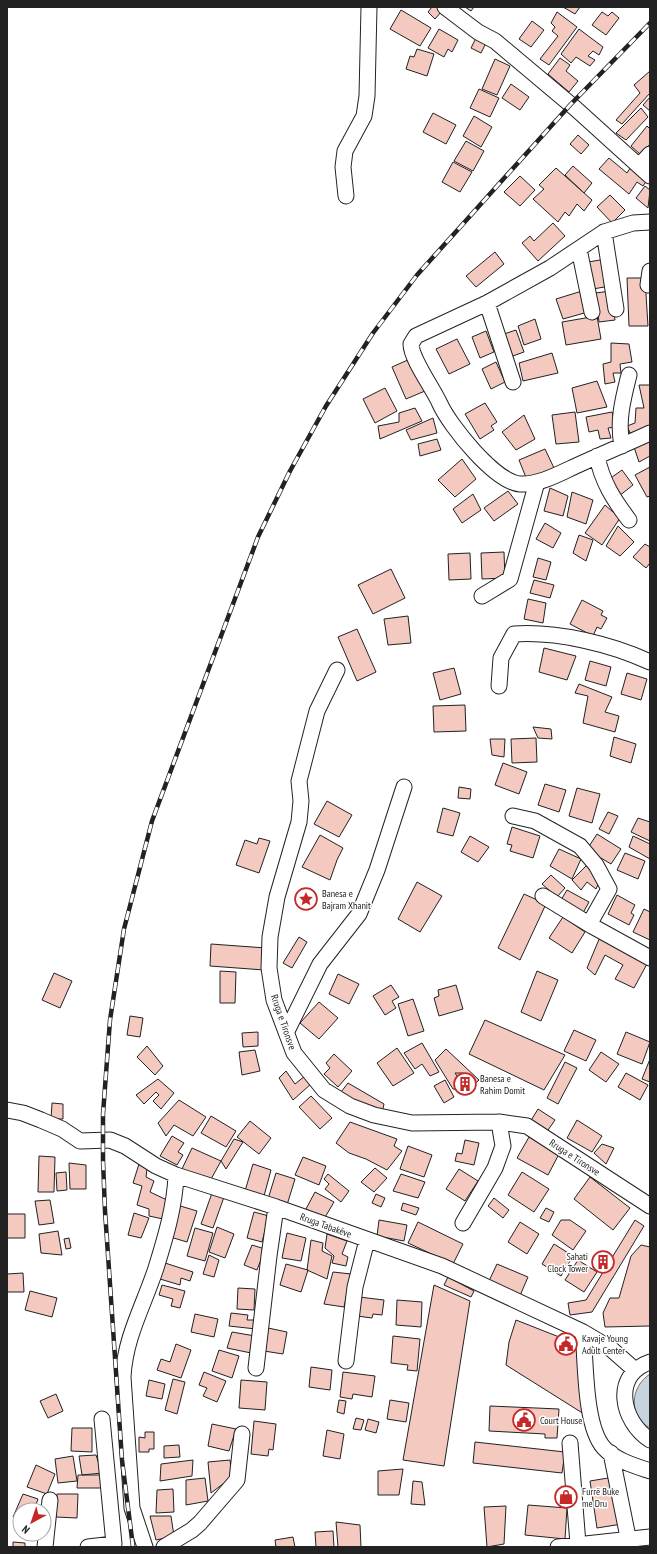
<svg xmlns="http://www.w3.org/2000/svg" width="657" height="1554" viewBox="0 0 657 1554" font-family="'PT Sans Narrow',sans-serif">
<style>
.water{fill:#c7d3dd;stroke:#6f6f6f}
.building{fill:#f3c9c0;stroke:#222}
.lines{fill:none;stroke-linecap:round;stroke-linejoin:round}
.minor-casing{stroke:#222;stroke-width:17}
.minor{stroke:#fff;stroke-width:15}
.rail-casing{stroke:#222;stroke-width:4.5}
.rail{stroke:#fff;stroke-width:3;stroke-dasharray:9;stroke-linecap:butt}
.labels{text-anchor:middle;stroke-width:3;stroke-linejoin:round;paint-order:stroke}
.poi-label{font-size:10px;fill:#222;stroke:#fff;text-anchor:start}
.street-label{font-size:10px;fill:#222;stroke:#fff}
</style>
<rect width="100%" height="100%" fill="#fff"/>
<path class="water" d="M650 1374V1428C628 1416 630 1387 650 1374Z"/>
<path class="building" d="M432 7H438L442 11 435 19 428 12Z
M465 7H474L471 11Z
M563 7H580L575 14Z
M401 10 431 28 420 46 390 29Z
M557 12 577 27 549 65 540 59 558 36 552 31 555 27 551 23Z
M602 12 608 16 612 12 619 18 606 35 592 25Z
M532 21 544 30 531 47 519 39Z
M439 29 458 40 452 52 448 49 444 57 428 48Z
M579 29 603 47 599 55 593 51 588 56 595 60 590 66 576 57 571 63 561 54Z
M477 36 487 41 481 53 471 48Z
M417 49 434 54 427 76 406 69 410 56 414 57Z
M560 58 570 65 566 71 578 81 569 92 548 74Z
M495 59 510 66 497 95 482 89Z
M650 71V93L622 124 616 120 640 93 634 85Z
M511 84 529 97 520 110 502 98Z
M479 89 499 98 490 117 470 108Z
M650 97V111L643 105Z
M641 108 648 117 626 140 616 133Z
M433 113 456 125 446 144 423 132Z
M474 116 492 127 481 147 463 136Z
M647 126 650 129V144L641 155 631 146Z
M578 135 589 145 581 154 570 144Z
M466 141 484 151 473 171 454 161Z
M609 158 627 173 632 165 647 180 643 186 637 182 629 194 599 169Z
M453 162 472 172 460 192 442 182Z
M573 166 592 183 584 193 565 175Z
M556 168 592 200 584 211 577 204 569 216 565 212 558 222 533 199 544 189 539 185Z
M520 176 535 190 520 206 504 192Z
M645 186 650 190 648 208 636 198Z
M610 195 625 210 612 223 597 207Z
M553 223 565 236 538 261 522 243 530 236 534 241Z
M495 252 504 264 476 287 466 276Z
M606 259 610 286 593 289 588 262Z
M627 278H645L648 326H629Z
M582 291 588 312 563 319 556 299Z
M611 291 615 320 599 322 595 293Z
M597 316 601 339 566 345 562 322Z
M535 319 541 339 524 345 518 326Z
M516 330 524 352 510 357 504 334Z
M486 331 494 352 480 358 472 337Z
M457 339 470 364 449 374 436 349Z
M611 343 629 344 632 362 620 364 621 373H613L615 382 605 384 603 364 611 362Z
M552 353 558 373 523 381 519 363Z
M410 359 425 391 406 399 392 367Z
M496 362 505 382 491 389 482 369Z
M597 381 607 407 577 413 572 388Z
M639 385H650V428L630 433 627 426 635 423 636 408H644Z
M385 388 397 411 375 423 363 399Z
M485 403 497 422 491 426 494 430 480 439 465 414Z
M415 408 422 421 380 439 378 426 399 422V413Z
M575 412 579 442 556 444 552 415Z
M612 412 616 427 608 428 611 438 600 439 598 430 589 432 586 417Z
M524 415 535 439 516 450 502 432Z
M433 418 437 433 411 440 406 430Z
M437 439 441 450 420 456 418 444Z
M650 441V456L639 462 634 447Z
M545 449 554 468 527 480 519 460Z
M462 459 476 479 455 497 438 480Z
M650 467V496L647 497 635 475Z
M622 470 633 485 619 496 608 480Z
M550 488 568 496 563 516 544 511Z
M508 491 518 504 494 521 484 508Z
M572 492 593 500 586 524 567 517Z
M473 494 481 510 462 523 453 509Z
M605 505 620 518 602 545 585 533Z
M545 523 561 533 553 548 536 539Z
M618 526 634 542 620 556 606 546Z
M579 535 593 540 586 561 573 553Z
M645 544 650 547V563L646 568 633 557Z
M504 552 505 578 482 579 481 553Z
M470 553 471 579 449 580 448 554Z
M538 558 551 562 546 580 533 577Z
M391 569 405 598 373 614 358 585Z
M534 580 554 585 550 598 530 593Z
M528 599 546 603 543 623 524 619Z
M582 600 603 611 601 615 607 618 601 629 597 627 593 636 570 624Z
M408 616 411 643 388 645 384 619Z
M357 629 376 672 357 681 338 637Z
M544 648 576 656 567 680 539 672Z
M590 661 611 667 606 686 585 680Z
M454 668 461 694 440 700 433 673Z
M627 673 647 679 641 700 621 694Z
M579 684 612 697 605 712 619 716 615 732 583 723 588 696 575 693Z
M465 705 466 731 434 732 433 706Z
M533 727 551 729 552 739 538 738Z
M614 737 636 744 631 763 610 756Z
M536 738 537 762 512 763 511 739Z
M490 739H505L504 757 492 755Z
M503 763 527 772 519 794 495 785Z
M545 784 566 790 559 812 538 805Z
M459 787 471 789 470 799 458 798Z
M577 788 600 794 592 823 569 816Z
M327 801 352 815 339 837 314 824Z
M443 808 460 813 453 836 437 832Z
M608 812 618 816 609 834 599 829Z
M638 818 650 822V841L631 832Z
M512 827 540 836 533 858 510 851 512 845 507 844Z
M597 834 621 849 611 864 601 858 600 860 586 851Z
M320 835 343 848 337 860 330 880 302 867Z
M470 836 489 847 478 862 461 852Z
M633 836 650 844V859L629 847Z
M259 838 270 841 259 873 236 865 245 840 257 844Z
M559 849 581 859 572 879 550 866Z
M625 853 645 861 638 879 617 870Z
M587 865 600 880 596 889 587 882 581 890 572 880Z
M551 875 565 888 557 897 542 884Z
M417 882 442 896 420 932 398 919Z
M567 890 589 902 583 913 561 900Z
M524 894 546 904 520 960 498 948Z
M617 895 635 905 631 913 634 915 629 925 608 914Z
M644 909 650 912V940L633 932Z
M563 917 585 932 572 953 549 938Z
M299 937 307 942 292 968 283 963Z
M600 937 648 962 634 988 615 979 623 965 605 955 595 975 587 968Z
M211 944 266 948 264 970 210 966Z
M220 971 236 972 235 1003H220Z
M537 971 558 980 541 1021 521 1012Z
M54 973 72 981 60 1008 42 1000Z
M338 974 359 984 349 1004 329 994Z
M391 985 399 997 392 1001 396 1008 385 1015 373 996Z
M456 985 463 1009 439 1016 434 998 439 996 438 990Z
M413 999 424 1031 408 1036 398 1004Z
M319 1002 338 1018 319 1039 300 1023Z
M130 1016 143 1018 140 1037 127 1035Z
M485 1020 565 1055 544 1090 469 1054Z
M574 1030 596 1040 586 1061 564 1051Z
M258 1032V1046L243 1047 242 1033Z
M626 1032 650 1042 642 1064 617 1054Z
M422 1043 439 1072 430 1076 422 1064 415 1069 404 1053Z
M147 1046 163 1066 155 1075 137 1057Z
M397 1048 414 1073 393 1086 377 1063Z
M446 1049 479 1080 466 1091 453 1089 435 1060Z
M255 1050 260 1071 242 1075 239 1052Z
M601 1052 619 1064 606 1082 589 1070Z
M334 1054 352 1071 338 1087 324 1074 330 1068 326 1063Z
M650 1059V1082L642 1079Z
M565 1062 577 1068 558 1104 547 1098Z
M286 1071 295 1084 305 1076 311 1084 293 1100 279 1078Z
M455 1073H463L474 1079 465 1088Z
M626 1073 648 1085 640 1100 618 1087Z
M158 1079 174 1093 161 1109 153 1101 159 1095 156 1092 144 1104 136 1095Z
M445 1080 454 1097 444 1103 434 1086Z
M348 1083 384 1104 382 1113 361 1106 341 1092Z
M311 1096 332 1118 320 1129 299 1107Z
M179 1100 206 1117 193 1136 174 1125 166 1136 158 1123Z
M52 1103 63 1104V1119H51Z
M538 1109 555 1120 546 1133 530 1122Z
M211 1116 236 1131 226 1147 201 1133Z
M577 1120 602 1136 592 1152 567 1138Z
M250 1121 271 1138 259 1154 237 1137Z
M350 1122 397 1139 394 1146 402 1151 387 1170 366 1159 349 1153 336 1143Z
M172 1136 184 1143 178 1152 183 1155 177 1165 160 1156Z
M529 1137 559 1154 548 1175 517 1158Z
M234 1139 243 1142 226 1169 221 1161Z
M465 1140 479 1143 474 1165 455 1161 457 1153 462 1154Z
M602 1144 614 1148 606 1164 594 1153Z
M408 1146 432 1155 424 1177 400 1169Z
M192 1148 221 1161 210 1181 181 1171Z
M39 1156 55 1157 54 1192H38Z
M303 1157 326 1166 319 1185 295 1175Z
M69 1163 86 1165V1189H70Z
M139 1164 147 1169 146 1177 154 1181 150 1192 167 1200 163 1219 149 1216V1209L137 1205 142 1186 133 1183Z
M253 1164 271 1170 264 1196 245 1191Z
M375 1168 387 1178 374 1192 361 1182Z
M459 1169 478 1181 465 1201 446 1189Z
M66 1172 67 1190 57 1191 56 1173Z
M522 1172 549 1189 534 1212 508 1195Z
M276 1173 295 1179 287 1205 268 1199Z
M328 1174 349 1191 341 1202 325 1189 329 1184 324 1179Z
M401 1174 425 1182 418 1198 393 1191Z
M590 1177 630 1208 613 1230 574 1199Z
M315 1192 334 1202 324 1219 306 1209Z
M212 1193 224 1197 213 1228 201 1224Z
M376 1194 385 1198 381 1207 372 1203Z
M494 1198 509 1210 503 1218 488 1206Z
M50 1200 54 1223 39 1225 35 1201Z
M403 1203 419 1208 416 1215 401 1210Z
M177 1205 197 1211 187 1242 167 1236Z
M546 1208 554 1212 549 1222 540 1218Z
M254 1212 269 1216 262 1242 247 1238Z
M134 1213 149 1218 141 1238 128 1235Z
M7 1214H25V1238H7Z
M379 1220 407 1225 404 1241 377 1236Z
M561 1220H570L586 1231 573 1250 552 1235Z
M635 1220 644 1226 592 1312 570 1315 568 1303 586 1300Z
M418 1222 463 1244 453 1264 408 1243Z
M520 1222 539 1234 527 1254 508 1242Z
M217 1227 234 1234 225 1258 209 1252Z
M195 1228 213 1233 205 1261 187 1256Z
M58 1231 62 1255 41 1253 39 1234Z
M287 1233 306 1238 301 1261 282 1258Z
M327 1234 347 1241 342 1254 348 1257 346 1266 332 1263 334 1256 325 1248Z
M69 1238 71 1248 66 1249 64 1239Z
M311 1240 323 1243 322 1251 332 1256 327 1279 307 1270Z
M554 1244 573 1256 561 1276 542 1264Z
M252 1245 265 1249 257 1270 244 1265Z
M641 1245 650 1247V1326L605 1327 603 1313 610 1298H619L631 1256Z
M601 1254 611 1260 605 1270 595 1264Z
M209 1255 219 1260 214 1277 203 1274Z
M578 1260 597 1272 584 1292 565 1280Z
M165 1263 193 1272 190 1281 181 1278 180 1285 160 1279Z
M286 1264 308 1270 301 1292 280 1285Z
M497 1264 528 1277 519 1298 488 1283Z
M333 1272 351 1274 344 1307 324 1304Z
M23 1273 24 1292H7V1274Z
M448 1277 474 1291 471 1297 444 1285Z
M162 1285 185 1291 180 1308 171 1306 173 1299 159 1295Z
M434 1285 470 1301 444 1466 403 1460Z
M238 1288 255 1289 254 1310 237 1309Z
M30 1291 57 1298 52 1317 25 1310Z
M359 1297 384 1300 382 1315 373 1314 372 1318 357 1316Z
M397 1300 422 1302 421 1327 396 1325Z
M231 1313 248 1315 247 1320H257L256 1329 229 1326Z
M195 1314 218 1319 214 1337 191 1332Z
M516 1320 582 1346 584 1414 506 1365 509 1342Z
M268 1328 287 1332 283 1354 264 1351Z
M232 1332 255 1336 251 1353 227 1348Z
M393 1336 420 1339 417 1371 407 1370 408 1365 391 1363Z
M176 1344 191 1350 181 1378 157 1370 161 1359 170 1362Z
M219 1350 239 1356 232 1378 212 1371Z
M311 1367 332 1370 330 1390 309 1387Z
M204 1372 226 1381 217 1402 203 1396 207 1388 199 1385Z
M343 1372 375 1376 372 1397 353 1394 352 1399 340 1397Z
M173 1379 185 1382 177 1414 165 1410Z
M149 1380 165 1384 162 1399 146 1396Z
M241 1380 267 1382 265 1410 239 1408Z
M56 1394 63 1411 48 1418 40 1401Z
M339 1400 346 1401 344 1414 337 1412Z
M390 1400 409 1403 406 1422 387 1419Z
M490 1406 559 1409 557 1438H545V1434L489 1431Z
M356 1418 364 1420 361 1430 353 1429Z
M368 1419 379 1422 376 1433 365 1430Z
M254 1421 276 1424 273 1450 269 1449 268 1456 251 1454Z
M212 1424 236 1429 229 1451 208 1446Z
M72 1428H92V1452L71 1451Z
M327 1430 344 1434 340 1459 323 1456Z
M145 1432H154V1449H149V1452H139V1437L145 1438Z
M475 1442 565 1452 562 1473 473 1463Z
M179 1445 180 1457 164 1458V1446Z
M96 1455 102 1473 82 1475 79 1456Z
M73 1456 77 1481 58 1483 55 1459Z
M193 1460 192 1476 160 1481 161 1464Z
M230 1460 232 1477 211 1493 208 1462Z
M36 1465 55 1474 47 1494 27 1487Z
M403 1469 399 1495H378V1471Z
M78 1475H102V1488H77Z
M614 1477 622 1524 597 1528 590 1481Z
M205 1478 208 1501 186 1505V1480Z
M413 1481 422 1482 425 1505 411 1504Z
M173 1489 174 1512 156 1513 157 1490Z
M23 1494 38 1499 34 1510H20V1520L13 1517Z
M57 1494H78L77 1518 56 1517Z
M528 1505 567 1508 565 1539 525 1535Z
M506 1506 504 1544 487 1547 484 1507Z
M150 1516H171L174 1536 156 1540Z
M336 1522 360 1525 361 1547H338Z
M333 1531 334 1547H316L315 1532Z
M293 1537 295 1547H276L275 1540Z
M13 1542 25 1543V1547H13Z"/>
<g class="lines">
<g class="minor-casing">
<path id="minor" d="M445 7 478 32 495 41 576 109 650 176
M640 165 650 154
M346 196 343 167 345 151 364 116 367 96 369 7
M650 222 633 223 604 232 550 268 487 303 416 336 411 344C411 359 433 388 440 404 450 426 495 482 520 484 540 485 560 473 578 465 602 454 626 444 650 433
M604 232 616 309
M579 249 592 312
M648 285 650 271
M487 303 513 382
M622 446C617 421 623 399 629 375
M597 456C602 482 614 500 629 520
M482 596 510 579 537 482
M337 670 317 711 299 781 301 801 299 822 277 897 270 937 269 968 274 1000 294 1053 324 1090 350 1106 374 1115 412 1123 499 1122 527 1126 650 1206
M499 686 501 658 514 634C557 631 611 644 650 662
M513 816 535 821 580 846 596 865 609 889 591 921 592 926 650 958
M543 896 592 926
M287 1031 320 964 359 914 377 870 404 787
M7 1110 23 1113 41 1120 62 1129 80 1141 110 1140 125 1146 156 1166 176 1175 276 1207 442 1266 583 1332 610 1348 635 1370
M463 1223 495 1168 503 1146 499 1122
M583 1332C586 1361 584 1426 604 1448 615 1460 635 1466 650 1471
M346 1361 355 1287 367 1240
M650 1362C612 1375 621 1421 650 1440
M256 1368 269 1256 276 1207
M570 1443 578 1544
M611 1453 630 1547
M45 1547 50 1500
M88 1547 114 1544 102 1419
M145 1547 132 1508 123 1377C125 1337 144 1305 156 1268 165 1239 175 1206 176 1175
M164 1547 192 1530 200 1523 237 1480 242 1434
M558 1547 650 1537"/>
</g>
<use href="#minor" class="minor"/>
<g class="rail-casing">
<path id="rail" d="M133 1547 122 1460 105 1211 103 1160V1114L110 1020 124 929 152 821 258 537 290 471 326 406 373 333 417 275 571 104 650 23"/>
</g>
<use href="#rail" class="rail"/>
</g>
<defs>
<g id="sight-ring" transform="scale(1.15)"><circle r="9.5" fill="#fff" stroke="#c62828" stroke-width="1.5"/><path d="M0-6L1.8-2.2L6-1.7L2.9 1.2L3.7 5.4L0 3.3L-3.7 5.4L-2.9 1.2L-6-1.7L-1.8-2.2Z" fill="#c62828"/></g>
<g id="building-ring" transform="scale(1.15)"><circle r="9.5" fill="#fff" stroke="#c62828" stroke-width="1.5"/><path d="M-4-6H4V6H1V3H-1V6H-4ZM-2.5-4.3h1.7v1.8h-1.7ZM.8-4.3h1.7v1.8H.8ZM-2.5-1h1.7V.8h-1.7ZM.8-1h1.7V.8H.8Z" fill="#c62828"/></g>
<g id="civic-ring" transform="scale(1.15)"><circle r="9.5" fill="#fff" stroke="#c62828" stroke-width="1.5"/><path d="M-.6-6.5H3V-4.5H.6V-3L4-1V1h2V6H-6V1h2V-1L-.6-3ZM-1.2 2.5V6h2.4V2.5Z" fill="#c62828"/></g>
<g id="shop-ring" transform="scale(1.15)"><circle r="9.5" fill="#fff" stroke="#c62828" stroke-width="1.5"/><path d="M-5-2.5h2.3a2.7 3.5 0 0 1 5.4 0H5L5.5 6h-11ZM-1.5-2.5h3a1.5 2.3 0 0 0-3 0Z" fill="#c62828"/></g>
</defs>
<g fill-rule="evenodd">
<use href="#sight-ring" x="306" y="899"/>
<use href="#building-ring" x="465" y="1084"/>
<use href="#building-ring" x="603" y="1262"/>
<use href="#civic-ring" x="566" y="1344"/>
<use href="#civic-ring" x="524" y="1420"/>
<use href="#shop-ring" x="566" y="1497"/>
</g>
<g class="labels">
<g class="poi-label">
<text x="322" y="897">Banesa e<tspan x="322" dy="12">Bajram Xhanit</tspan></text>
<text x="480" y="1082">Banesa e<tspan x="480" dy="12">Rahim Domit</tspan></text>
<text x="588" y="1260" text-anchor="end">Sahati<tspan x="588" dy="12">Clock Tower</tspan></text>
<text x="582" y="1342">Kavaje Young<tspan x="582" dy="12">Adult Center</tspan></text>
<text x="540" y="1424">Court House</text>
<text x="582" y="1495">Furrë Buke<tspan x="582" dy="12">me Dru</tspan></text>
</g>
<g class="street-label">
<text transform="translate(284 1022) rotate(71)" y="4">Rruga e Tironsve</text>
<text transform="translate(575 1157) rotate(33)" y="4">Rruga e Tironsve</text>
<text transform="translate(326 1225) rotate(20)" y="4">Rruga Tabakëve</text>
</g>
</g>
<rect width="657" height="1554" fill="none" stroke="#222222" stroke-width="16"/>
<g transform="translate(32 1522) rotate(220)"><circle r="19" fill="#ffffff" stroke="#a7a7a7"/>
<path d="M0-3L7 15L0 10L-7 15Z" fill="#c62828"/>
<text y="-6" font-size="11" font-weight="bold" text-anchor="middle" fill="#222222">N</text>
</g>
</svg>
